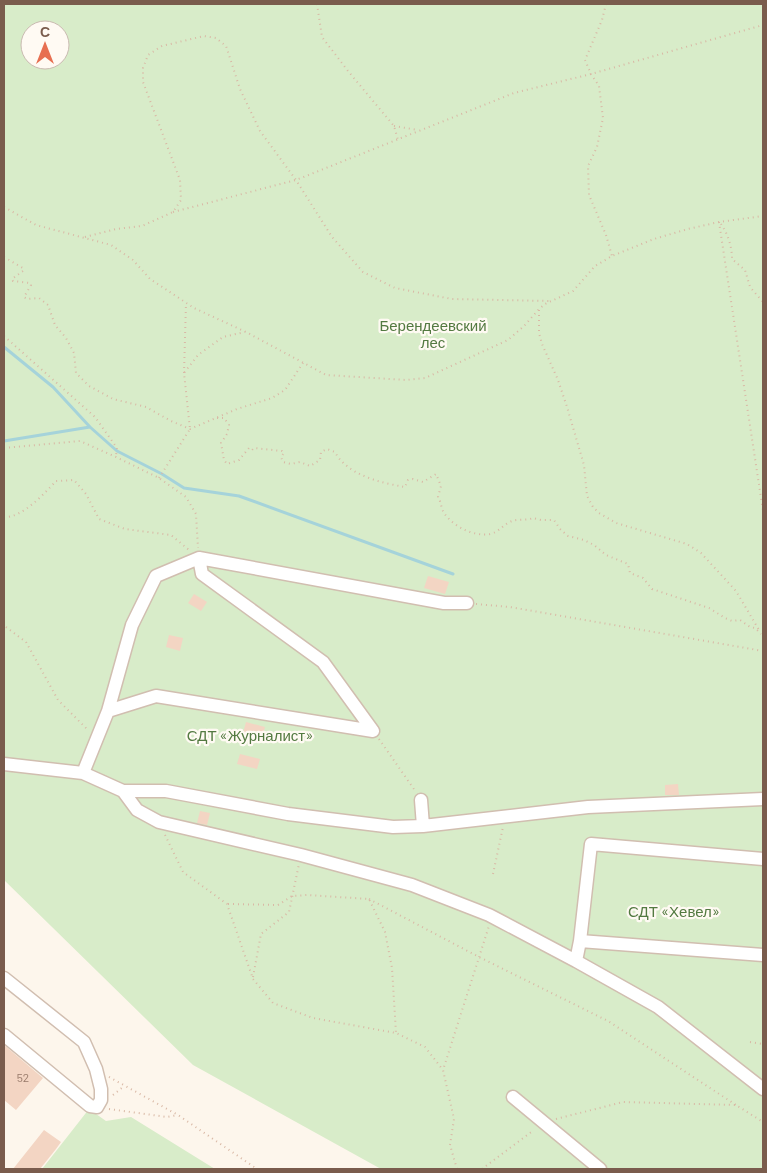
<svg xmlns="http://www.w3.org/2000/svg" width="767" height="1173" viewBox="0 0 767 1173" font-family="Barlow,sans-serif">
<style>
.green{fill:#d8ecc9;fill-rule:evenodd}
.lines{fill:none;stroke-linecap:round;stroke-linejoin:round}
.stream{stroke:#a5d3da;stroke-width:3}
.building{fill:#f3d5c3}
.minor-casing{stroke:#d1beb0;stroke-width:15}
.path{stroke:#d9b8a5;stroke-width:2;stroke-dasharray:1 4;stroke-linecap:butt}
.minor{stroke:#fff;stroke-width:12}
.labels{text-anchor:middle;stroke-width:4.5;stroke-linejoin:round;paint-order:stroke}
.number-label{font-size:12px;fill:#987a6a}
.park-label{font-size:15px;fill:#537a41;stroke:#fffaf3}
</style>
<rect width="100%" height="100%" fill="#fdf6ec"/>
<path class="green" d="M4 4H763V1169H381L193 1065 4 880ZM30 30H60V60H30Z
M89 1109 106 1121 131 1117 215 1169H42Z"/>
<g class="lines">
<path class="stream" d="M4 347 53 387 90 427 117 451 162 474 184 488 239 496 453 574
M4 441 90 427"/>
</g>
<path class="building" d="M428 576 449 582 445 594 424 588Z
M194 594 207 602 201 611 188 603Z
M169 635 183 638 180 651 166 647Z
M246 722 265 727 262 738 243 733Z
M240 754 260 759 257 769 237 764Z
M678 784 679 795H665V785Z
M200 811 210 813 207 825 197 823Z
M4 1045 43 1078 16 1110 4 1100Z
M44 1130 61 1142 56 1149 40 1169H13Z"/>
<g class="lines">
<g class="minor-casing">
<path id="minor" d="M199 558 444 603H467
M108 711 156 696 373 731
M4 764 83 773 123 791H166L288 814 393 827 423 826 588 807 763 799
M83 773 108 711 132 625 156 576 199 558 202 574 323 662 373 731
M123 791 137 810 159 822 301 855 412 885 489 915 576 961 658 1007 763 1089
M421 800 423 826
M580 941 763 955
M576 961 580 941 591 844 763 859
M4 978 84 1042 96 1069 101 1089V1100L97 1107 90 1106 4 1035
M513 1097 600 1169"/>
</g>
<path class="path" d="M317 4 322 37 348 71 394 126 398 140
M606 4 602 20 585 60 591 74 599 86 603 118 597 147 588 166 589 195 606 235 612 256
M394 126 418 130
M4 207 36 225 111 245 133 260 150 279 194 308 246 332 326 375 406 380 425 378 508 340 524 326 539 309 545 304 573 291 595 266 612 256 654 239 688 229 719 222 763 216
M173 212 296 180 514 93 591 74 763 25
M719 222 763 511
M721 224C728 234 732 247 732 259L745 270 750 287 763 302
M85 237 116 229 142 226 173 212 181 200 180 180 143 82V68L148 55 162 46 204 36 216 38 226 46 240 89 260 131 296 180 332 237 363 272 395 288 452 299 550 301
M4 257 23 268V271L12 279 13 281 30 283 31 285 24 297 27 299 39 298 48 305 55 325 66 338 74 353 76 373 89 386 113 399 146 407 171 421 190 429 237 409 272 398 285 390 303 363
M539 310V333L542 344 558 380 567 407 584 465 587 496 593 507 599 513 616 523 687 544 701 553 736 591 759 630
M763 331V335
M4 336 95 417 117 448 116 456
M184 373 186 303
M217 418H224L229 425 227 434 221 443 224 460 227 464 239 460 249 448 252 450 254 448 282 451 284 453 281 457 283 462 291 464 300 462 310 466 320 460 321 452 327 449 335 452C347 475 381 483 405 487L408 480 413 479 423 482 436 474 441 486 438 497C441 502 441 507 443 511 451 526 474 537 490 534 499 532 503 525 510 522 517 518 526 521 533 518L541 520H554L560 529 568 536 584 540 594 545 606 555 628 564 630 573 643 578 652 589 709 608 725 618 732 621 740 620 750 627 755 628 761 634
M4 448 80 441 116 457 159 478 186 497 196 514 198 548
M159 478 190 429 184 373 198 355 223 337 245 332
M4 517C22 518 44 494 56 481L74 480 86 494 99 519 125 529 171 535 189 550
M476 604 510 607 763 651
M6 627 26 642 58 700 88 730
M379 739 416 792
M165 835 183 872 227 904 253 979 273 1003 313 1018 396 1033 425 1047 443 1070
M493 874 503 827
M369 899 479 957 608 1021 736 1105
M228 904 278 905 292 896 307 895 369 899 385 932 392 968 396 1033
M253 977 261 934 289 912 299 864
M750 1042 763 1044
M109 1077 178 1115 257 1169
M113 1095 123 1087
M109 1109 167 1117 178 1115
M556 1119 623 1102 736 1105 763 1122
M457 1169 450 1145 454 1119 443 1070 489 926
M482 1169 534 1130"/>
<use href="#minor" class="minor"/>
</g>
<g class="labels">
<g class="number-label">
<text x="23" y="1082">52</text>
</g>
<g class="park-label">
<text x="433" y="331">Берендеевский<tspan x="433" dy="17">лес</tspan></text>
<text x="250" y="741">СДТ «Журналист»</text>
<text x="674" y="917">СДТ «Хевел»</text>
</g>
</g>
<rect width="767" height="1173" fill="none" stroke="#7a5c4d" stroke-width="10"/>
<g transform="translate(45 45)"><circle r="24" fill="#fffaf3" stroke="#cabbb1"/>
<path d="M0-4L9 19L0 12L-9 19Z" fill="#e76f51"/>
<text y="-8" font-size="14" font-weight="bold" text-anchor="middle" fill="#7a5c4d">С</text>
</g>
</svg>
